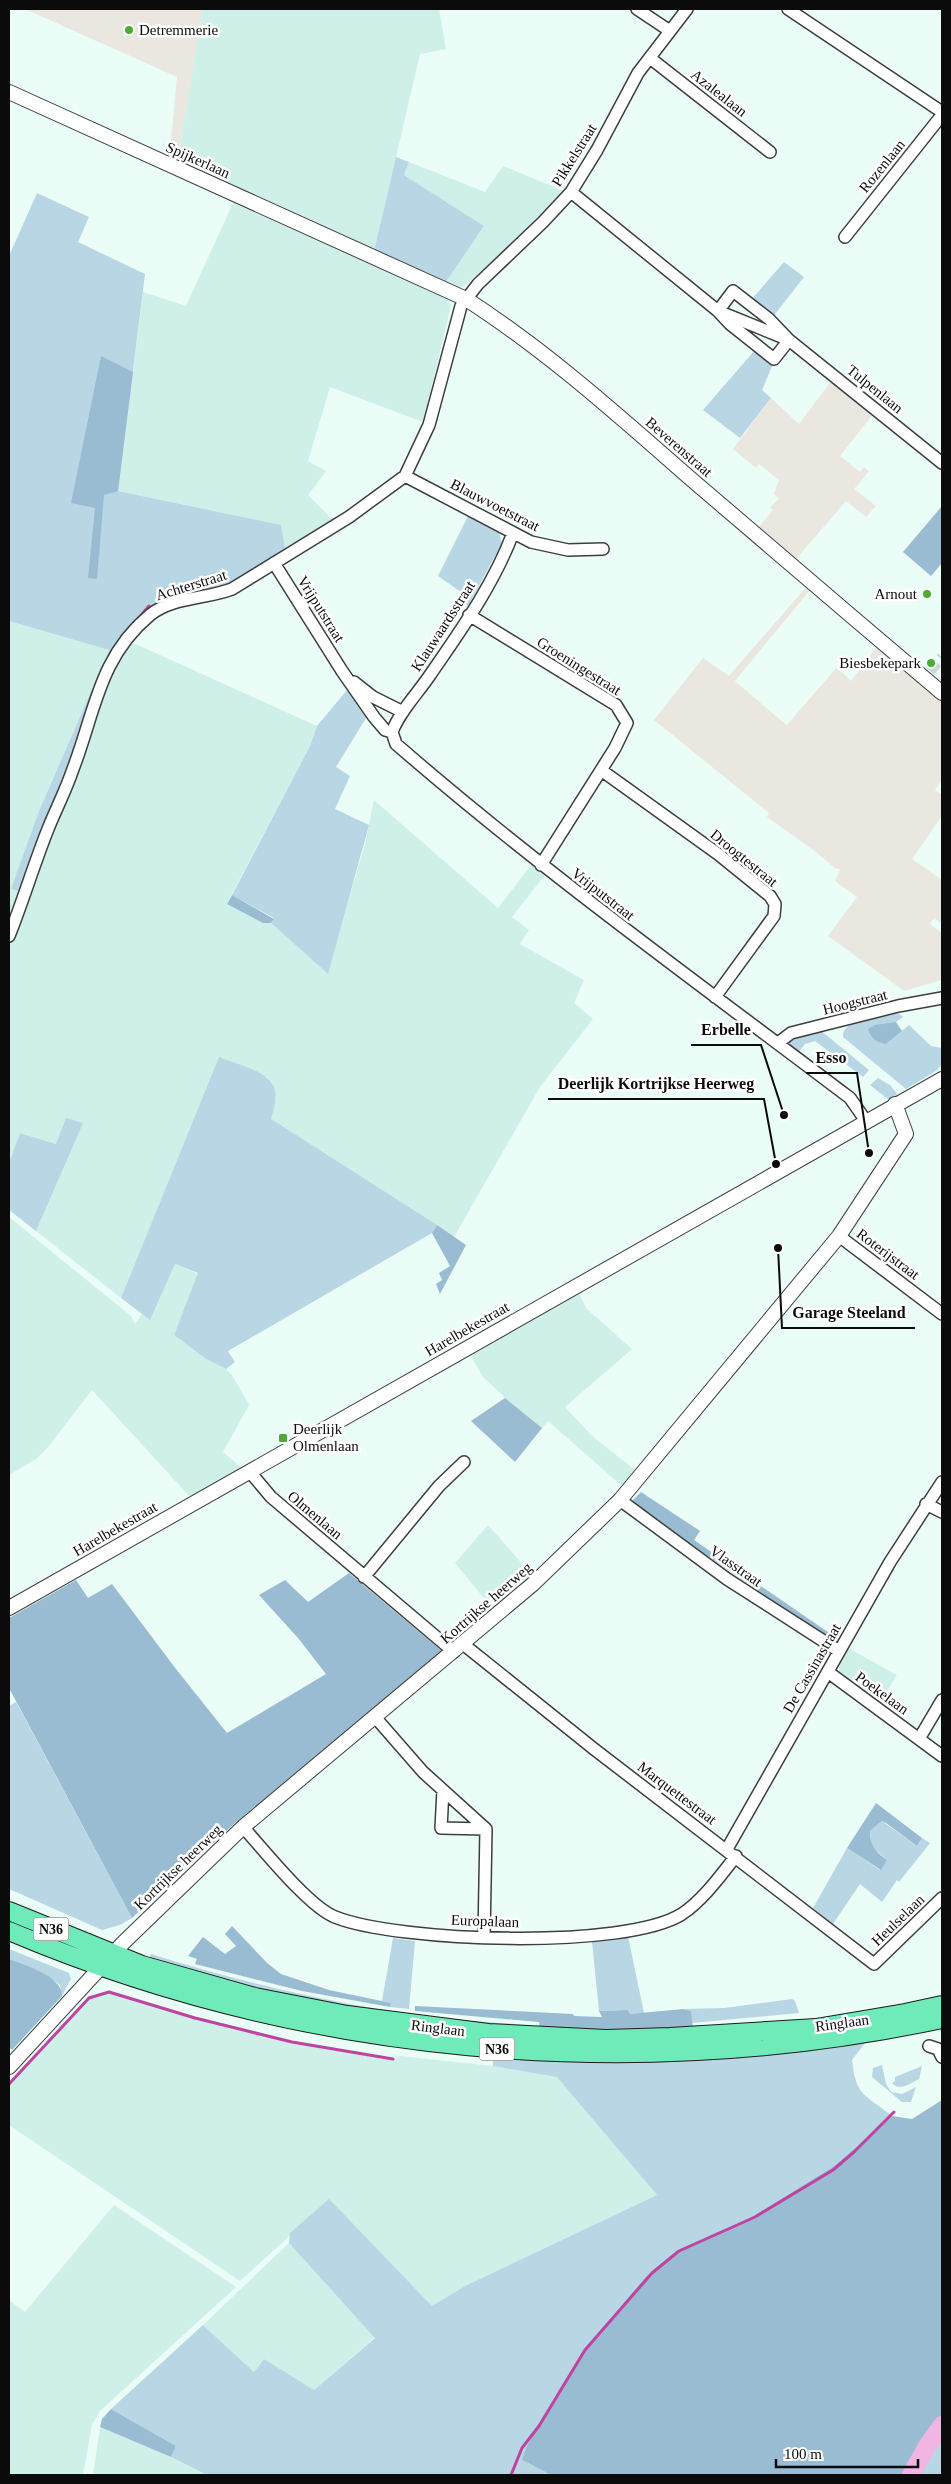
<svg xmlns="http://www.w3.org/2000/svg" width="951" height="2484" viewBox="0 0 951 2484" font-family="Georgia,serif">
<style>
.industrial{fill:#eae7e0}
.farmland{fill:#cef0e8}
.green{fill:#b9d6e4}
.forest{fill:#9abcd3}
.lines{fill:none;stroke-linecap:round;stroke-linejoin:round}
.stream{stroke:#bf43a1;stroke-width:3}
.river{stroke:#f0b5e3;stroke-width:18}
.minor-tunnel{stroke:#c9d9d4;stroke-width:11;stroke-dasharray:11 5.5;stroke-linecap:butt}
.minor-casing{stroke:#3e3e3e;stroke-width:14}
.tertiary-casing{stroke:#3e3e3e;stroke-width:16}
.primary-casing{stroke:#1c1c1c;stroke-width:20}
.minor{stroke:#fff;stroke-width:11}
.tertiary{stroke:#fff;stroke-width:14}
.primary{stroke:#6eebb9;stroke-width:18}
.poi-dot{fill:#4aad31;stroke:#fff;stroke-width:2}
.labels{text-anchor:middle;stroke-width:5;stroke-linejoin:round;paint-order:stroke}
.shield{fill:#fff;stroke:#545454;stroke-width:1}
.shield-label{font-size:14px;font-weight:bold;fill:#0b0b0b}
.poi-label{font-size:15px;fill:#0b0b0b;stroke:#fff;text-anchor:start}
.street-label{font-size:15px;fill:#0b0b0b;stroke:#fff}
.leader{fill:none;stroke:#0b0b0b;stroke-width:2}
.callout-dot{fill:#0b0b0b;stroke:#fff;stroke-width:2}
.callout-label{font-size:16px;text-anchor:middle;font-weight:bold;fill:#0b0b0b;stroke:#fff;stroke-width:5;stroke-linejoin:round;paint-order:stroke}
</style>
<rect width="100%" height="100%" fill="#ebfdf7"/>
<path class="industrial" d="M25 9H203L178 158 165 153 171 140 177 77Z
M832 380 874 413 840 456 860 472 864 467 869 471 854 489 876 506 866 517 846 501 795 560 758 528 773 510 770 508 779 498 774 494 779 480 759 464 756 468 733 449 771 398 799 424Z
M807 586 810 590 735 681 771 712 787 725 837 667 851 681 877 647 942 702V779L935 790 942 795V816L912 859 942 880V920L941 923 934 918 930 924 942 933V980L904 991 828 936 857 897 835 881 840 870 837 868 836 869 816 852 767 817 769 813 654 720 703 658 729 676Z"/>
<path class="farmland" d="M203 9H439L446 49 420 54 374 251 183 163 178 158Z
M409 162 485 192 503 166 564 191 526 232 464 286 457 289 446 282 484 226 404 175Z
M233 203 430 290 448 300 451 306 423 422 330 387 308 461 326 471 308 495 333 520 285 548 281 525 118 491 143 292 186 306Z
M9 621 109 650 39 811 12 889 22 892 9 923Z
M129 641 317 726 310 746 227 903 263 923H271L327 973 365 844 374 800 498 908 531 865 545 875 512 917 529 930 520 944 584 980 574 1003 593 1019 540 1087 454 1237 270 1119 276 1099 273 1084 267 1077 219 1058 121 1298 36 1231 82 1123 56 1144 20 1133 9 1163V941L105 683Z
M9 1217 131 1316 135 1324 142 1314 150 1319 175 1264 198 1274 174 1335 206 1359 226 1369 232 1375 249 1405 223 1452 243 1469 192 1499 92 1390 48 1447 36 1459 9 1475Z
M579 1294 587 1309 632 1349 565 1407 592 1436 635 1470 622 1486 548 1421 542 1428 512 1404 483 1377 471 1356Z
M488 1525 532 1575 492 1608 455 1563Z
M848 1648 897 1675 879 1704 839 1674V1665Z
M109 1992 195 2018 292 2042 393 2059 401 2056 493 2066 557 2076 657 2195 465 2286 432 2307 329 2200 240 2281 9 2125V2084L89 1998Z
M114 2205 236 2287 100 2411 92 2425 83 2475H9V2300L25 2312Z
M289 2243 375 2337 314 2390 264 2359 254 2372 203 2325Z
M100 2427 171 2457 207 2475H93Z"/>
<path class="green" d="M396 157 409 162 404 175 484 226 446 282 374 251Z
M37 193 89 217 78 242 145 274 118 491 281 525 285 548 230 585 170 600 113 650 74 759 22 892 11 889 39 811 109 650 9 621V256Z
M784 262 804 277 772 318 751 300Z
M755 350 773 364 762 390 771 398 740 438 703 410Z
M468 516 498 529 502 543 468 606 458 598 461 592 438 576Z
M347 690 366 718 336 767 350 776 335 809 369 825 328 974 271 923 274 918 232 895 310 746 317 726Z
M898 1013 903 1017 896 1022 888 1024 886 1044 909 1025 931 1046 942 1048V1064L936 1071 906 1089 843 1037C841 1019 884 1015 898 1013Z
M820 1030 869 1070 863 1077 815 1041 805 1044 798 1053 787 1043 788 1039Z
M219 1057C235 1064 272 1071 275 1091 277 1101 273 1110 271 1119L437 1225 432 1233 228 1351 235 1362 226 1369 206 1359 174 1335 198 1273 175 1264 150 1320 121 1298Z
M878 1078 890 1085 898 1095 889 1100 870 1085Z
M66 1118 83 1123 36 1231 9 1210V1163L20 1133 56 1144Z
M16 1702 132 1918 120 1925 102 1930 9 1889V1706Z
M882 1821 917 1846 922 1838 930 1843 899 1882 897 1880 882 1902 860 1884 833 1924 813 1908 847 1848 880 1870 887 1860 871 1846 870 1831Z
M628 1936 644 2013 630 2014 628 2010 599 2011 592 1942Z
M393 1938 415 1941 409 2009 390 2007 391 2003 382 2001Z
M9 1949 69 1973 71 1979 62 1996 60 1985 55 1981 9 1959Z
M151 1954C227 1978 305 1997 384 2010 436 2019 488 2022 540 2026V2030L385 2014 250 1987 149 1959Z
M792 1999 795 2001 799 2013 692 2023 691 2011 683 2009 724 2008Z
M869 2038 852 2060C856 2097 865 2094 892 2116L834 2166 740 2224 678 2250 522 2460 551 2475H207L171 2457 176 2446 111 2409 203 2325 254 2372 264 2359 314 2390 375 2338 289 2243 290 2233 329 2199 432 2306 465 2286 657 2195 557 2077 493 2066V2054Z
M882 2065 886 2084 891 2092 902 2094 916 2087 911 2102H902L872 2077 873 2068Z
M922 2066 919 2079C910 2083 900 2092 892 2083L895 2081V2077Z
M942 2438V2475L918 2474Z"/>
<path class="forest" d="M101 356 133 372 118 491 104 495 97 579 88 578 95 508 71 503Z
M942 506V563L931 576 903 552Z
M232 895 274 919 271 923H263L227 904Z
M896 1022 902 1031 886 1044C876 1042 871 1039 868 1029L875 1025Z
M437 1225 466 1245 440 1294 436 1284 442 1280 439 1273 450 1266 432 1233Z
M505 1398 542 1428 515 1462 471 1421Z
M641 1492 700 1531 694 1540 838 1639 835 1643 630 1503Z
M349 1573 443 1652 236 1822 132 1918 9 1688V1618L76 1580 88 1598 112 1584 176 1669 227 1733 326 1674 298 1638 259 1595 285 1580 308 1602Z
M876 1803 922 1838 917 1846 886 1823 882 1821 870 1831C870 1846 875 1851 887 1860L881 1870 847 1848Z
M232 1926 267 1963 281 1974 329 1990 391 2003 390 2007 302 1991 195 1964 197 1959 188 1956 203 1937 225 1954 236 1946 225 1934Z
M9 1959C24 1965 63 1976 62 1996L12 2050 9 2047Z
M415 2006 573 2014 574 2016 602 2017 599 2011 628 2010 630 2014 683 2009 691 2011 693 2028 540 2030 539 2022 415 2011Z
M942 2100V2416L922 2442 904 2475H551L522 2460 527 2446 582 2353 645 2278 678 2250 740 2224 834 2166 892 2116 912 2119Z
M111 2409 176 2446 171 2457 100 2427 102 2419Z"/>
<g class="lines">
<path class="stream" d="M138 619 149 606
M9 2084 89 1998 109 1992 195 2018 292 2042 393 2059
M511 2475 522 2448 539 2426 585 2350 652 2273 679 2251 755 2217 833 2170 854 2152 894 2112"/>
<path class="river" d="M911 2475 927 2446 942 2425"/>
<path class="minor-tunnel" d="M930 671 942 657"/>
<g class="minor-casing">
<path id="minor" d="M637 9 670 31
M788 9 942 112
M650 58 770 152
M571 192 718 311 789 340 942 463
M845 237 942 115
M733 291 769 319 789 340 774 359 730 324 718 311Z
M405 476 531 542 568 550 603 549
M274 563 342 671 374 717 385 730 392 732
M469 615 616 705 627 723 615 748 541 865
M354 682 373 697 403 712
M392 732 396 744C541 870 697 982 850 1098L866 1121
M392 732C400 711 418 693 430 675 461 630 494 584 513 533
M601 770 718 854 770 896 775 904 774 916 715 997
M9 936C23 901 34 864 48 829 56 809 66 790 73 769 95 712 99 657 150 615 172 597 206 599 232 589L349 517 405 476 429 425 461 306 478 284 543 222 571 192 597 150 638 73 687 9
M778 1043 791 1033 898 1006 942 998
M839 1236 942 1314
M250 1472 271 1497 454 1652
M620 1500 727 1579 839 1651
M926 1504 942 1512
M364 1577 439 1486 464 1462
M463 1644 594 1749 874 1964 942 1898
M828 1672 942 1756
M375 1717 423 1772 486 1829 484 1937
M919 1739 942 1700
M443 1790 441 1828 486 1829
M243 1827C263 1849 309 1907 335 1917 398 1942 625 1950 682 1914 704 1899 720 1876 736 1856
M727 1849 890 1562 942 1482
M929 2046 938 2049 942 2057"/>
</g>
<g class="tertiary-casing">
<path id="tertiary" d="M9 92 466 299C547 351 619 416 691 479 775 551 858 622 942 693
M9 1608 942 1079
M9 2067 123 1943 243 1827 533 1584 620 1500 839 1236 906 1134 895 1104"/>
</g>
<g class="primary-casing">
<path id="primary" d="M9 1911 142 1965 255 1997 347 2015 488 2033 606 2039 670 2037 816 2028 905 2013 942 2005
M9 1931C302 2055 631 2085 942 2019"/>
</g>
<use href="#minor" class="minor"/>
<use href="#tertiary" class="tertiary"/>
<use href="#primary" class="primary"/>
</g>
<g class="poi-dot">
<circle cx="129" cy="30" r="5"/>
<circle cx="927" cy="594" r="5"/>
<circle cx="931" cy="663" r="5"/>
<rect x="278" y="1433" width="10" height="10" rx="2.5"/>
</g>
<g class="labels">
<g class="shield">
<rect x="33.5" y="1917.5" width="35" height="23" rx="4"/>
<rect x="479.5" y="2037.5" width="35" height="23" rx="4"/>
</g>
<g class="shield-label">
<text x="51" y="1934">N36</text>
<text x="497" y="2054">N36</text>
</g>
<g class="poi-label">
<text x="139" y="35">Detremmerie</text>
<text x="917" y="599" text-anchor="end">Arnout</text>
<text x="921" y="668" text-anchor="end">Biesbekepark</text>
<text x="293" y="1434">Deerlijk<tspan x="293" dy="17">Olmenlaan</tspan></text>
</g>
<g class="street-label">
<text transform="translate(719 93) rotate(38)" y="5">Azalealaan</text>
<text transform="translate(574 155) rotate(-58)" y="5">Pikkelstraat</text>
<text transform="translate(198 160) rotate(24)" y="5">Spijkerlaan</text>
<text transform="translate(882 166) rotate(-51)" y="5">Rozenlaan</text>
<text transform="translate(875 389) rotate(39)" y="5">Tulpenlaan</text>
<text transform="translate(679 447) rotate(41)" y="5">Beverenstraat</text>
<text transform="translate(495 505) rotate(27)" y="5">Blauwvoetstraat</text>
<text transform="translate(191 585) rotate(-17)" y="5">Achterstraat</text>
<text transform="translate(321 609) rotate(58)" y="5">Vrijputstraat</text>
<text transform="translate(443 626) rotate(-57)" y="5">Klauwaardsstraat</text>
<text transform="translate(579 666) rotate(32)" y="5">Groeningestraat</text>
<text transform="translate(744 858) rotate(39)" y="5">Droogtestraat</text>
<text transform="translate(603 894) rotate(38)" y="5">Vrijputstraat</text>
<text transform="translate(855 1002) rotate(-14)" y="5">Hoogstraat</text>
<text transform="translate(888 1254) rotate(37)" y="5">Roterijstraat</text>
<text transform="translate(467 1329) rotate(-30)" y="5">Harelbekestraat</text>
<text transform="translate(315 1515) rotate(40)" y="5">Olmenlaan</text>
<text transform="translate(115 1529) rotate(-30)" y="5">Harelbekestraat</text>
<text transform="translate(736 1566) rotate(35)" y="5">Vlasstraat</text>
<text transform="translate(486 1603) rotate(-41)" y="5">Kortrijkse heerweg</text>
<text transform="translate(812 1668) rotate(-60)" y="5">De Cassinastraat</text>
<text transform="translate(882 1693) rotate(36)" y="5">Poekelaan</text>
<text transform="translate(677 1793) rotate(37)" y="5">Marquettestraat</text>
<text transform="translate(178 1867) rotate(-44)" y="5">Kortrijkse heerweg</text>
<text transform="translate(898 1920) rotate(-44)" y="5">Heulselaan</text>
<text transform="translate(485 1921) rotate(2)" y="5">Europalaan</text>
<text transform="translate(842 2023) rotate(-8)" y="5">Ringlaan</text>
<text transform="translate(438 2028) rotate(7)" y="5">Ringlaan</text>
</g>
</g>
<path class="leader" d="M784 1115L761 1045H691M869 1153L857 1073H806M776 1164L764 1099H548M778 1248L782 1328H915"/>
<g class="callout-dot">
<circle cx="784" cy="1115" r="5"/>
<circle cx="869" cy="1153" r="5"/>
<circle cx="776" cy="1164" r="5"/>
<circle cx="778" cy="1248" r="5"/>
</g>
<g class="callout-label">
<text x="726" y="1035">Erbelle</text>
<text x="831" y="1063">Esso</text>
<text x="656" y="1089">Deerlijk Kortrijkse Heerweg</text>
<text x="849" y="1318">Garage Steeland</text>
</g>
<rect width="951" height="2484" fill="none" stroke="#0b0b0b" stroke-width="20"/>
<path d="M776 2459v8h142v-8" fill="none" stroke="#0b0b0b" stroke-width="2.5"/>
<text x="784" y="2459" font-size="15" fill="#0b0b0b" stroke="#ffffff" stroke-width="4" paint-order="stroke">100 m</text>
</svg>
